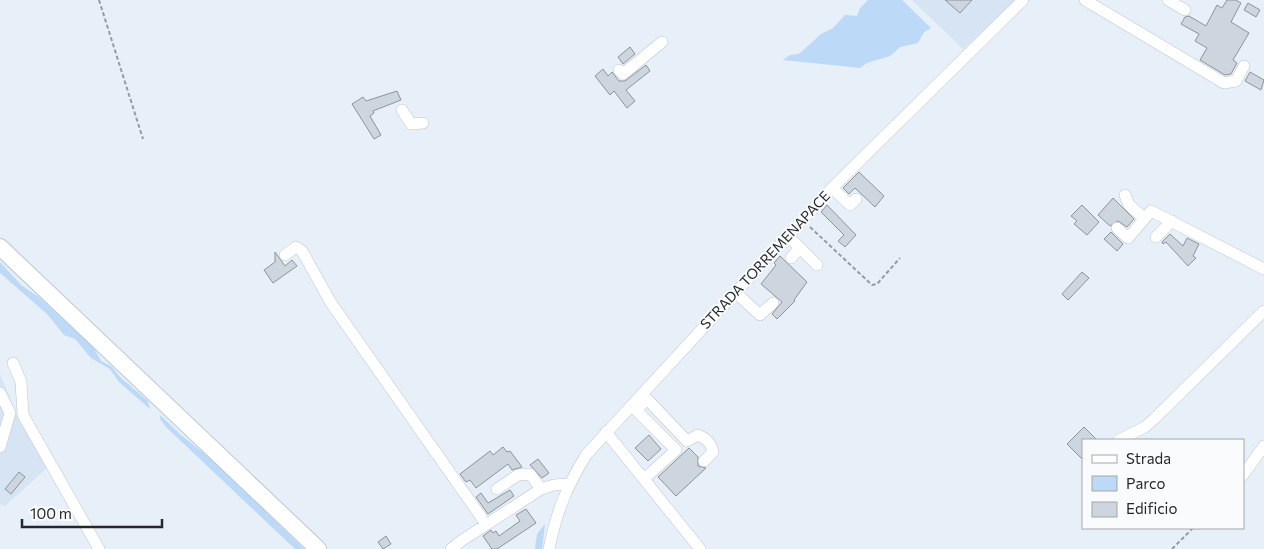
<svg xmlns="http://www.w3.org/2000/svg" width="1264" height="549" viewBox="0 0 1264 549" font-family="Commissioner,sans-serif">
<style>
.built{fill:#d6e4f3}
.green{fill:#bcd9f7}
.building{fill:#cdd5de;stroke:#8c939b}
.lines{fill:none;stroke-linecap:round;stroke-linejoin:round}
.minor-casing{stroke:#bec6cf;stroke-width:12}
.highway-casing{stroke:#bec6cf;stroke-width:18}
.path{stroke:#959ba2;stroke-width:2;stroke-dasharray:4 2.5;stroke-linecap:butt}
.minor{stroke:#fff;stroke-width:11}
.highway{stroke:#fff;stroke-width:16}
.labels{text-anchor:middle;stroke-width:4;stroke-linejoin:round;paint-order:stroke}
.street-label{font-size:14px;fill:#25282b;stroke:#fafbfd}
</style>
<rect width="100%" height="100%" fill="#e7eff8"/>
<path class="built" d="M912 0H1017L963 49Z
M0 374 16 413 48 467 5 506 0 504Z"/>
<path class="green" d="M868 0H902L931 28 924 32 918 43 900 47 890 56 867 63 860 68 783 60 790 55 799 54 821 34 833 28 845 15 857 16 860 8Z
M0 262 21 285 40 298 94 348 101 361 111 366 120 377 148 401 150 409 119 382 110 369 91 358 75 339 64 335 47 314 0 273Z
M160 415 181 435 215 462 304 549H295L166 427 160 419Z
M545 524 542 549H535L537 534Z"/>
<path class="building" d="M945 0H972L960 13Z
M1227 0H1236L1241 3 1231 22 1249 33 1233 60 1237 63 1231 74 1225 75 1200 60 1207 48 1195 41 1199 34 1181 24 1185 17 1189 16 1206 26 1217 5 1222 8Z
M1248 3 1260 10 1256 17 1244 10Z
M630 47 635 54 623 64 618 57Z
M646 65 650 71 626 90 635 101 627 108 614 91 610 95 595 76 603 69 608 76 612 72 619 81H625Z
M1250 72 1264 80 1261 90 1245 81Z
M397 91 401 100 373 111 374 113 370 116 381 135 374 139 352 104 363 97 366 101Z
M859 172 884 196 875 207 855 188 849 194 843 188Z
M1113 198 1134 219 1127 227 1118 221 1110 226 1098 215Z
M827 205 856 235 845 247 838 241 844 235 821 212Z
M1082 205 1099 222 1087 235 1074 224 1077 221 1071 216Z
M1111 232 1123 244 1117 251 1104 239Z
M1170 234 1183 246 1187 238 1199 244 1193 256 1196 258 1188 266 1166 242 1163 244 1162 242Z
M275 252 285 266 292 260 297 266 273 283 264 270 275 262Z
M780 256 807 282 794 300 795 301 777 319 772 314 782 302 761 284 776 265 774 263Z
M1082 272 1089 278 1068 300 1062 294Z
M1084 427 1097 440H1083V460L1067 444Z
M649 435 661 449 648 461 635 448Z
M503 447 507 452 510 451 522 467 512 470 508 464 476 488 470 480 466 482 460 474 490 451 493 455Z
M689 448 698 457V466L706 468 676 496 658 477Z
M538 459 549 473 542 478 530 465Z
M19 472 25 477 11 494 5 489Z
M510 490 514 496 488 514 476 497 481 493 488 503Z
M526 509 536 523 497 549H492L483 536 491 530 493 533 496 531 499 536 520 521 516 515Z
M386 536 391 544 383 549 378 542Z"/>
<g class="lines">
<g class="minor-casing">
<path id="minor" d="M1085 0 1224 83 1236 81 1244 66
M1168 0 1185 10
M619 70 623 74 662 42
M402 110 411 124 423 123
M832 188 850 205 856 199
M1125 195 1129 205 1144 218
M1117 228 1128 238 1151 211 1264 269
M788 236 817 265
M1156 237 1172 221
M285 255 296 247 302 251 331 303 486 524
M791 258 800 248
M736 293 760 315 773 303
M13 363 21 382 23 415 99 549
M0 393 10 413 0 447
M632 406 676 450 644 479
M636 410 647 399 687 441 698 435C707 439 711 443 713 452L704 461
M606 432 700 549
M1119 440 1145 427 1154 419 1264 311
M1243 475 1264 446
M497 489 518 475 530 474 541 489
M451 549 461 541 541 489 554 485 568 484
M549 549C556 513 567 486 586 455L832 188 1023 0"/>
</g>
<g class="highway-casing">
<path id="highway" d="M0 247 318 549"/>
</g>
<path class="path" d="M99 0 143 139
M810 227 872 285 877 284 900 258
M1172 549 1193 528"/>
<use href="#minor" class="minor"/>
<use href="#highway" class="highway"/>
</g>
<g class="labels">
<g class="street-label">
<text transform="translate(765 260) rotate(-47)" y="5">STRADA TORREMENAPACE</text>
</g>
</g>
<rect x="1082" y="439" width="162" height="90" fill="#fafbfd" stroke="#a5a7a9"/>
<rect x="1092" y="455" width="25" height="8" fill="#ffffff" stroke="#a5a7a9"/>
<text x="1126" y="464" font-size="15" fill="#25282b">Strada</text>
<rect x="1092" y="476" width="25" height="15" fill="#bcd9f7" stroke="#a5a7a9"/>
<text x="1126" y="489" font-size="15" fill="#25282b">Parco</text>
<rect x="1092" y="502" width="25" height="15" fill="#cdd5de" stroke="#a5a7a9"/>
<text x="1126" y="514" font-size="15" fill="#25282b">Edificio</text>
<path d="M22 519v8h140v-8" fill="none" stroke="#25282b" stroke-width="2.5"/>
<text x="30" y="519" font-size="15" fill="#25282b" stroke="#fafbfd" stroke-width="4" paint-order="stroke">100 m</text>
</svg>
